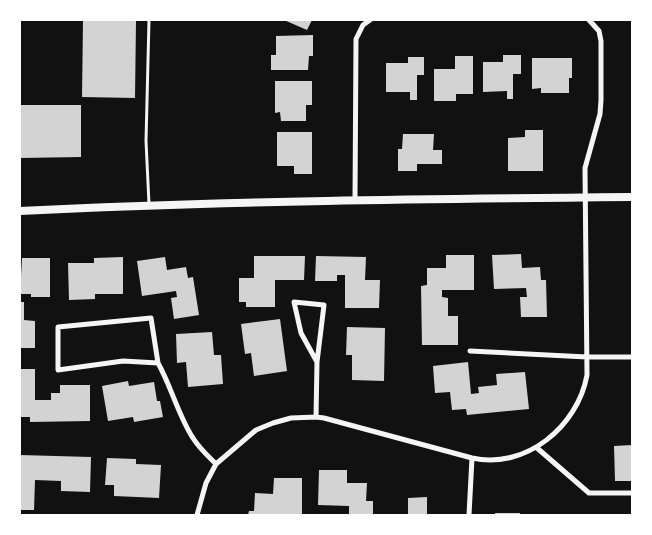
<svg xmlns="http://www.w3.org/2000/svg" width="652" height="535" viewBox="0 0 652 535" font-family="Jost,sans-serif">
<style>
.building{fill:#d3d3d3}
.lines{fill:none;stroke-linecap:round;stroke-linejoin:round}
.service{stroke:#f5f5f5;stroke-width:3}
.minor{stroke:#f5f5f5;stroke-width:5}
.tertiary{stroke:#f5f5f5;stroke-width:8}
</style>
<rect width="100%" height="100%" fill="#111"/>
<path class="building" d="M83 20 136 21 135 98 82 97Z
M284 20H312L307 30Z
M313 35V56H309L308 70H271V55H276V36Z
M503 55H521V74H513V99H507V91L483 92V62H503Z
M455 56H473V94H456V101H434V69H455Z
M408 57H424V75H417V100H410V92H386V63H408Z
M532 58H572V78H569V93H541V88L532 89Z
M275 81H312V105H306V121H281L280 112 275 113Z
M20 105H81V157L20 158Z
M525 130H543V171H508V138L525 137Z
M277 132H312V174H294V166H277Z
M403 134H434L433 150H442V164H417V171H398V149H402Z
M521 254 522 268 540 267 541 280H546L547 317H521L520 297H527L526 288 494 289 492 255Z
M446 255H474V290H442V297L448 298V316H458V345H422L421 286 427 285V268H446Z
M254 256H305L304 280H275V307H246V302H239V278H254Z
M316 256 366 257 365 280H380L379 308H345V275H337V281H315Z
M123 257V294H95V299L69 300 68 263H94V258Z
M165 257 167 270 186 267 188 278 193 277 199 315 174 319 171 298 177 297 176 291 142 296 137 261Z
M22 258H50V297H31V294H20Z
M20 302H24V320L35 321V348H20Z
M280 319 287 371 254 376 251 353 245 354 241 324Z
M347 327 385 328 384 381 352 380V355H346Z
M212 332 214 355H221L223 384 188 387 186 362 177 363 176 334Z
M468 362 471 394 479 393 478 387 497 385 496 374 525 372 529 409 467 415 466 409 452 410 450 392 435 393 433 366Z
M20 369H35V400H51V393H60V385H90V421L30 422V417H20Z
M128 381 129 386 154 382 157 401H160L163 417 134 422 133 417 108 421 102 386Z
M632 445V481H615L614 446Z
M20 455 91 457 90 492 61 491V481L35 480 34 510H20Z
M107 458 136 459V464L161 465 159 498 114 496V485H105Z
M319 470H347V483H367L366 501H373V515H349V506L318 505Z
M274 478H302V515H248L249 511H254L255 493 273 494Z
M427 497V515H408V498Z
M495 513H520V515H495Z"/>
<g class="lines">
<path class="service" d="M149 204 146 141 149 20"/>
<path class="minor" d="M355 199 356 39 363 25 370 20
M151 318 158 363 123 361 58 370V327Z
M470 351 587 357H632
M158 363C171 386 179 417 193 438 199 448 208 456 216 464
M316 417 317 362 324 305 294 302 301 333 317 362
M537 448 589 493H632
M197 515 206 483 216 464 256 430 273 423 291 418 316 417 324 418 472 458C526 470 578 426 587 375L585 168 600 114 601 100V41L599 31 589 20
M469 515 472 458"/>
<path class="tertiary" d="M20 211C224 201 428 199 632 197"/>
</g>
<rect width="652" height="535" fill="none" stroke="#ffffff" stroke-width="42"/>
</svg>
